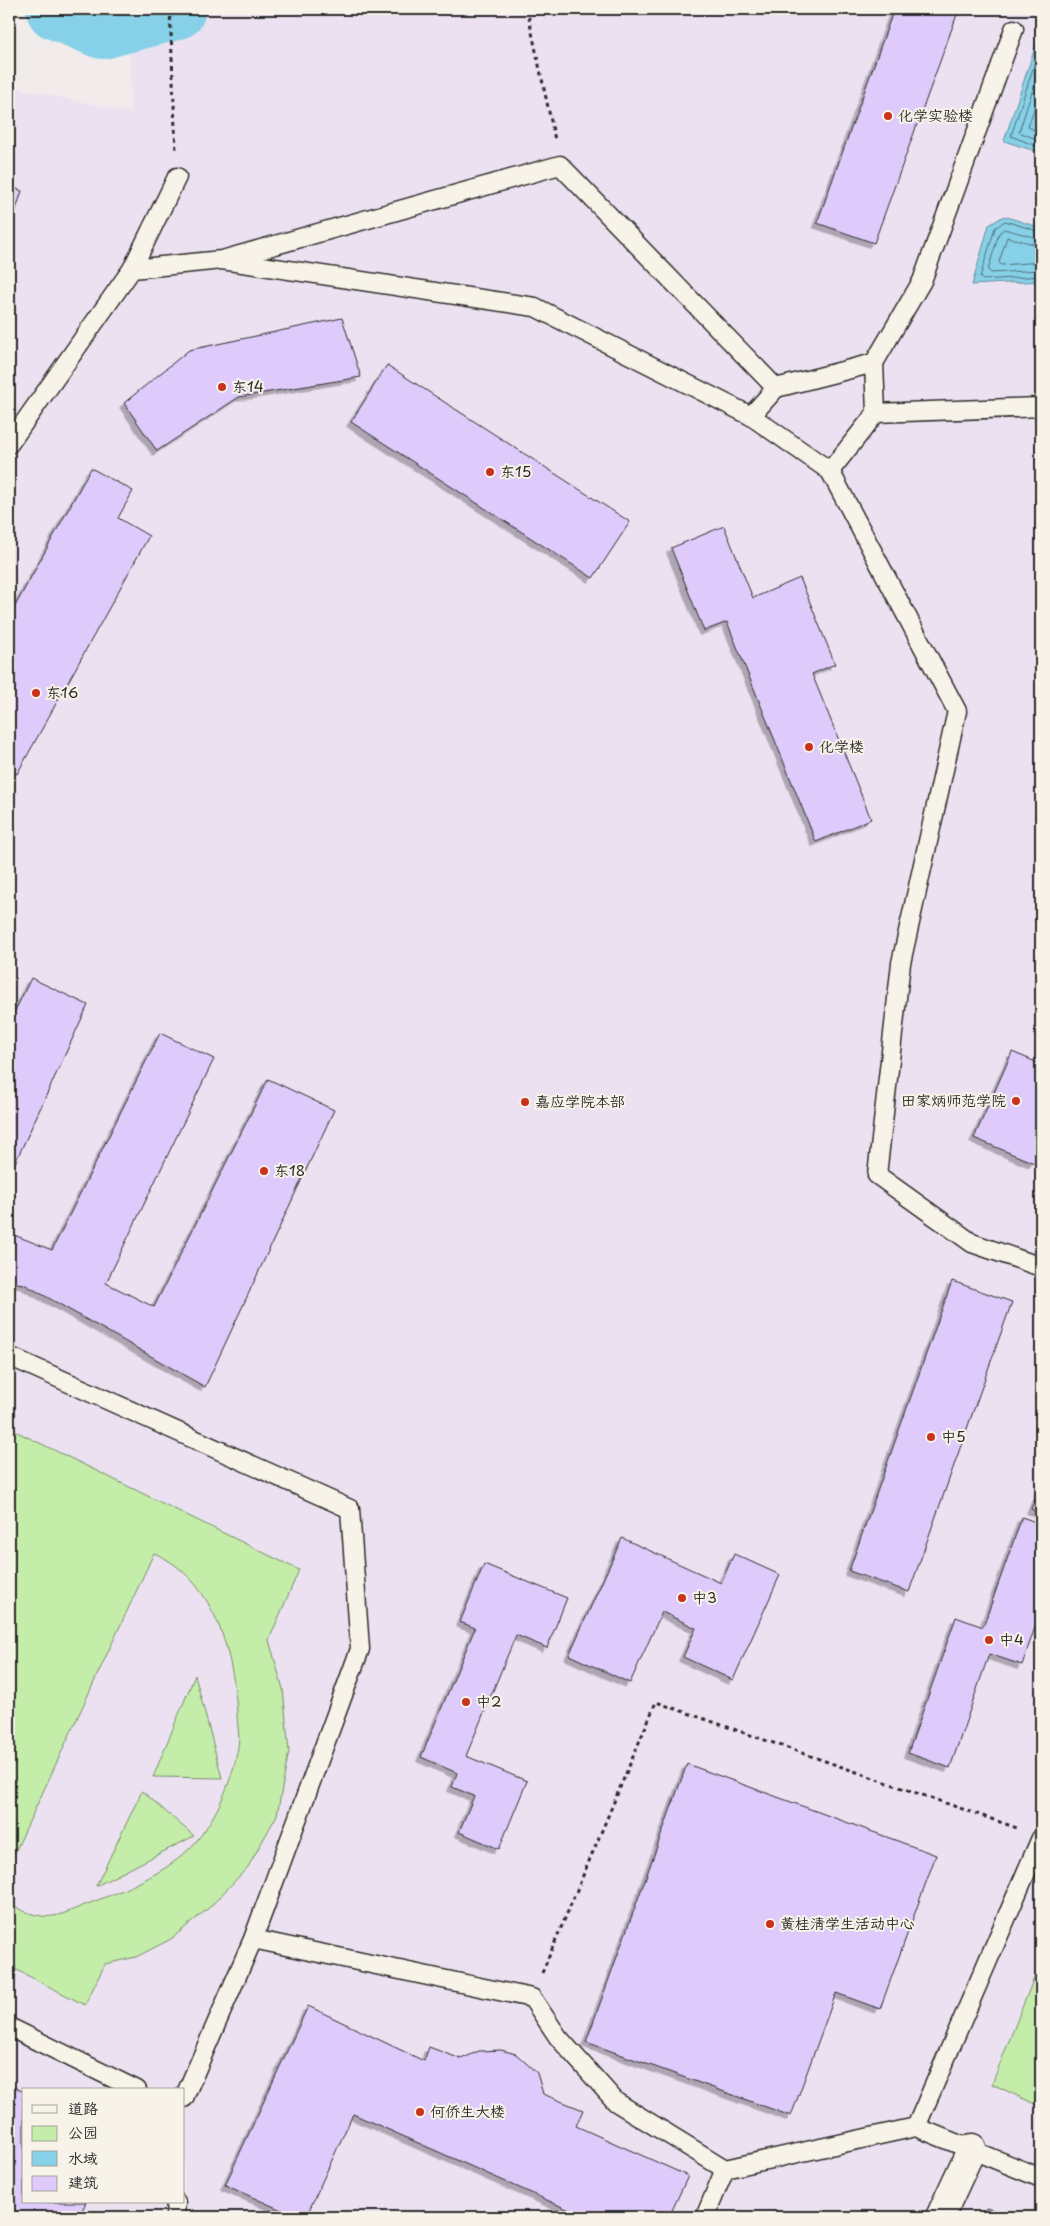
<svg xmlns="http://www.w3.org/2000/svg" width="1050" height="2226" viewBox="0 0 1050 2226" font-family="'Playpen Sans','LXGW WenKai TC',sans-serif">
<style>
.built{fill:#ece1f1;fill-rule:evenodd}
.green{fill:#c3eda9;stroke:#778c6a}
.water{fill:#87d1e8;stroke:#628f9c}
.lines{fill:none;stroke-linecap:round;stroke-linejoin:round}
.shore{stroke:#506d77;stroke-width:1}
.river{stroke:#87d1e8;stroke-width:62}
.building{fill:#decbfc;stroke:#2b2b2b;filter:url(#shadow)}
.service-casing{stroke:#2b2b2b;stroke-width:21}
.minor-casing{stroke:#2b2b2b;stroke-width:31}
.path{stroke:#2b2b2b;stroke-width:3;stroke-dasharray:4 4;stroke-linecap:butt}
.service{stroke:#f7f3e8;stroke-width:18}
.minor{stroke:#f7f3e8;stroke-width:28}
.poi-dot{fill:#c8321e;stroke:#f7f3e8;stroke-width:2}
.labels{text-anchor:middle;stroke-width:4;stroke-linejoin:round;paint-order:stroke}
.poi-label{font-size:15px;fill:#2b2b2b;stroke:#f7f3e8;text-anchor:start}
</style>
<defs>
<filter id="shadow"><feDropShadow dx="-4.5" dy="4.5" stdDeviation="0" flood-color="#0004"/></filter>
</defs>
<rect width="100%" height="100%" fill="#f2ebec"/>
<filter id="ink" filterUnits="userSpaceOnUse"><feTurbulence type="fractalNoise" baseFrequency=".02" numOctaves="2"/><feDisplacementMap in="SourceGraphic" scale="10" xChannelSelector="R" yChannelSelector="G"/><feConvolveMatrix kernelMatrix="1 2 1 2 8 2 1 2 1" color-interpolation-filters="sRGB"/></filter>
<g filter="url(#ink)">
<path class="built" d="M129 9H1041V2217H9V86L131 113ZM24 2090H184V2202H24Z"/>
<path class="green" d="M9 1428 299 1570 269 1640 283 1689 289 1751 277 1815 248 1867 210 1907 171 1939 136 1957 105 1964 85 2005 9 1966V1904C52 1926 56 1915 98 1900 127 1889 164 1873 187 1851 213 1827 233 1781 238 1747 240 1736 237 1724 237 1713 233 1652 214 1579 154 1553L9 1865Z
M195 1675 222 1778 153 1777Z
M142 1791 194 1836 96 1886Z
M1041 1960V2107L992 2084Z"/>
<path class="water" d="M1041 29V153L1004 141Z
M1004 216 1041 228V281L972 285 989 225Z"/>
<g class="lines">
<path class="shore" d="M1041 44 1011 136 1041 148
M1041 64 1019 132 1041 141
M1041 88 1028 127 1041 133
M1041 232 1005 221 995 228 980 277 983 280 1041 276
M1041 239 1004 229 999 233 988 270 991 273 1041 270
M1041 246 1007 237 999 262 1001 265 1041 262"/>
<path class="river" d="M57 9 102 28 175 9"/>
</g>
<path class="building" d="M894 9H959L874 243 817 223Z
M9 186 22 191 9 231Z
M342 318 361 377 239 397 157 451 124 403 189 350Z
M387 365 630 522 593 578 351 422Z
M91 468 133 491 118 518 149 536 17 774 9 769V617Z
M724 526 753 598 800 578 835 664 812 674 871 819 816 842 727 622 704 631 671 548Z
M31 978 88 1005 9 1176V1023Z
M160 1033 214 1059 106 1283 154 1307 268 1079 334 1110 205 1387 24 1284 9 1282V1233L52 1250Z
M1012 1052 1041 1064V1146L1034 1163 974 1138Z
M952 1281 1012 1302 909 1592 849 1571Z
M1041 1486V1513L1031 1509Z
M1022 1517 1041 1524V1610L1022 1665 989 1654 950 1768 908 1753 956 1617 983 1627Z
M622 1538 721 1583 734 1554 780 1575 733 1680 683 1657 696 1628 662 1612 630 1683 569 1655Z
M484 1564 567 1598 547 1648 516 1635 466 1756 527 1781 499 1849 459 1832 474 1796 452 1787 457 1773 421 1757 475 1628 460 1622Z
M687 1764 936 1855 880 2009 836 1993 791 2116 586 2042Z
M308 2006 424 2061 429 2047 461 2059 479 2051 501 2050 516 2054 537 2073 543 2094 583 2110 576 2126 688 2176 669 2217H585L353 2114 306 2217H297L225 2185Z
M9 2085 24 2092V2202H86L79 2217H9Z
M986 2208 1018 2217H983Z"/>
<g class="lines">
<g class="service-casing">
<path id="service" d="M222 260 535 307 751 416 830 471 876 413 874 363 776 388 751 416
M132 269 222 260 560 165 776 388
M874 363 922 281 1014 29
M876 413 1041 407
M9 444 132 269 177 177
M830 471 957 711 901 963 877 1175 972 1243 1041 1267
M9 1356 350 1509 360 1649 253 1939 184 2098
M253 1939 532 1998 558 2037 616 2102 725 2169 916 2127 1041 2178
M9 2027 137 2090
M916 2127 1041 1838
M175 2217 176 2202
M705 2217 725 2169"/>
</g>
<g class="minor-casing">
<path id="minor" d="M940 2217 972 2148"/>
</g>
<path class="path" d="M170 9 176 151
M527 9 555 140
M542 1973 656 1702 1017 1828"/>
<use href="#service" class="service"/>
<use href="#minor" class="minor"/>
</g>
</g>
<g class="poi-dot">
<circle cx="888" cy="116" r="5"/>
<circle cx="222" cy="387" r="5"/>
<circle cx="490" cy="472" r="5"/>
<circle cx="36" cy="693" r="5"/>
<circle cx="809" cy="747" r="5"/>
<circle cx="1016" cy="1101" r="5"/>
<circle cx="525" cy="1102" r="5"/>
<circle cx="264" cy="1171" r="5"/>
<circle cx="931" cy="1437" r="5"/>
<circle cx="682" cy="1598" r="5"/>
<circle cx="989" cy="1640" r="5"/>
<circle cx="466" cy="1702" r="5"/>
<circle cx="770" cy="1924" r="5"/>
<circle cx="420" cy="2112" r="5"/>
</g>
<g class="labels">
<g class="poi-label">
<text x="898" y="121">化学实验楼</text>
<text x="232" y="392">东14</text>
<text x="500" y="477">东15</text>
<text x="46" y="698">东16</text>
<text x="819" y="752">化学楼</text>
<text x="1006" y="1106" text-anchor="end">田家炳师范学院</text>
<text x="535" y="1107">嘉应学院本部</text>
<text x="274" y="1176">东18</text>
<text x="941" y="1442">中5</text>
<text x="692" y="1603">中3</text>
<text x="999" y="1645">中4</text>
<text x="476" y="1707">中2</text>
<text x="780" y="1929">黄桂清学生活动中心</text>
<text x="430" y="2117">何侨生大楼</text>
</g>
</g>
<rect width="1050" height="2226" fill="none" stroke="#f7f3e8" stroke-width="30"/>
<rect x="15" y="15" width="1020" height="2196" fill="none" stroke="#2b2b2b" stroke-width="2" filter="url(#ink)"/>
<rect x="22" y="2088" width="162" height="115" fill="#f7f3e8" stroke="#a5a39c"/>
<rect x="32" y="2105" width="25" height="8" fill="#f7f3e8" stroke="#a5a39c"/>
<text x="68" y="2114" font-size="15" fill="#2b2b2b">道路</text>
<rect x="32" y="2126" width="25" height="15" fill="#c3eda9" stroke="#a5a39c"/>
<text x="68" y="2138" font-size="15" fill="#2b2b2b">公园</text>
<rect x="32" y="2151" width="25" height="15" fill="#87d1e8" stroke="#a5a39c"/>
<text x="68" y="2164" font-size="15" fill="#2b2b2b">水域</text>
<rect x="32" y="2176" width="25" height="15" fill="#decbfc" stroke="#a5a39c"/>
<text x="68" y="2188" font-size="15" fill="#2b2b2b">建筑</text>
</svg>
